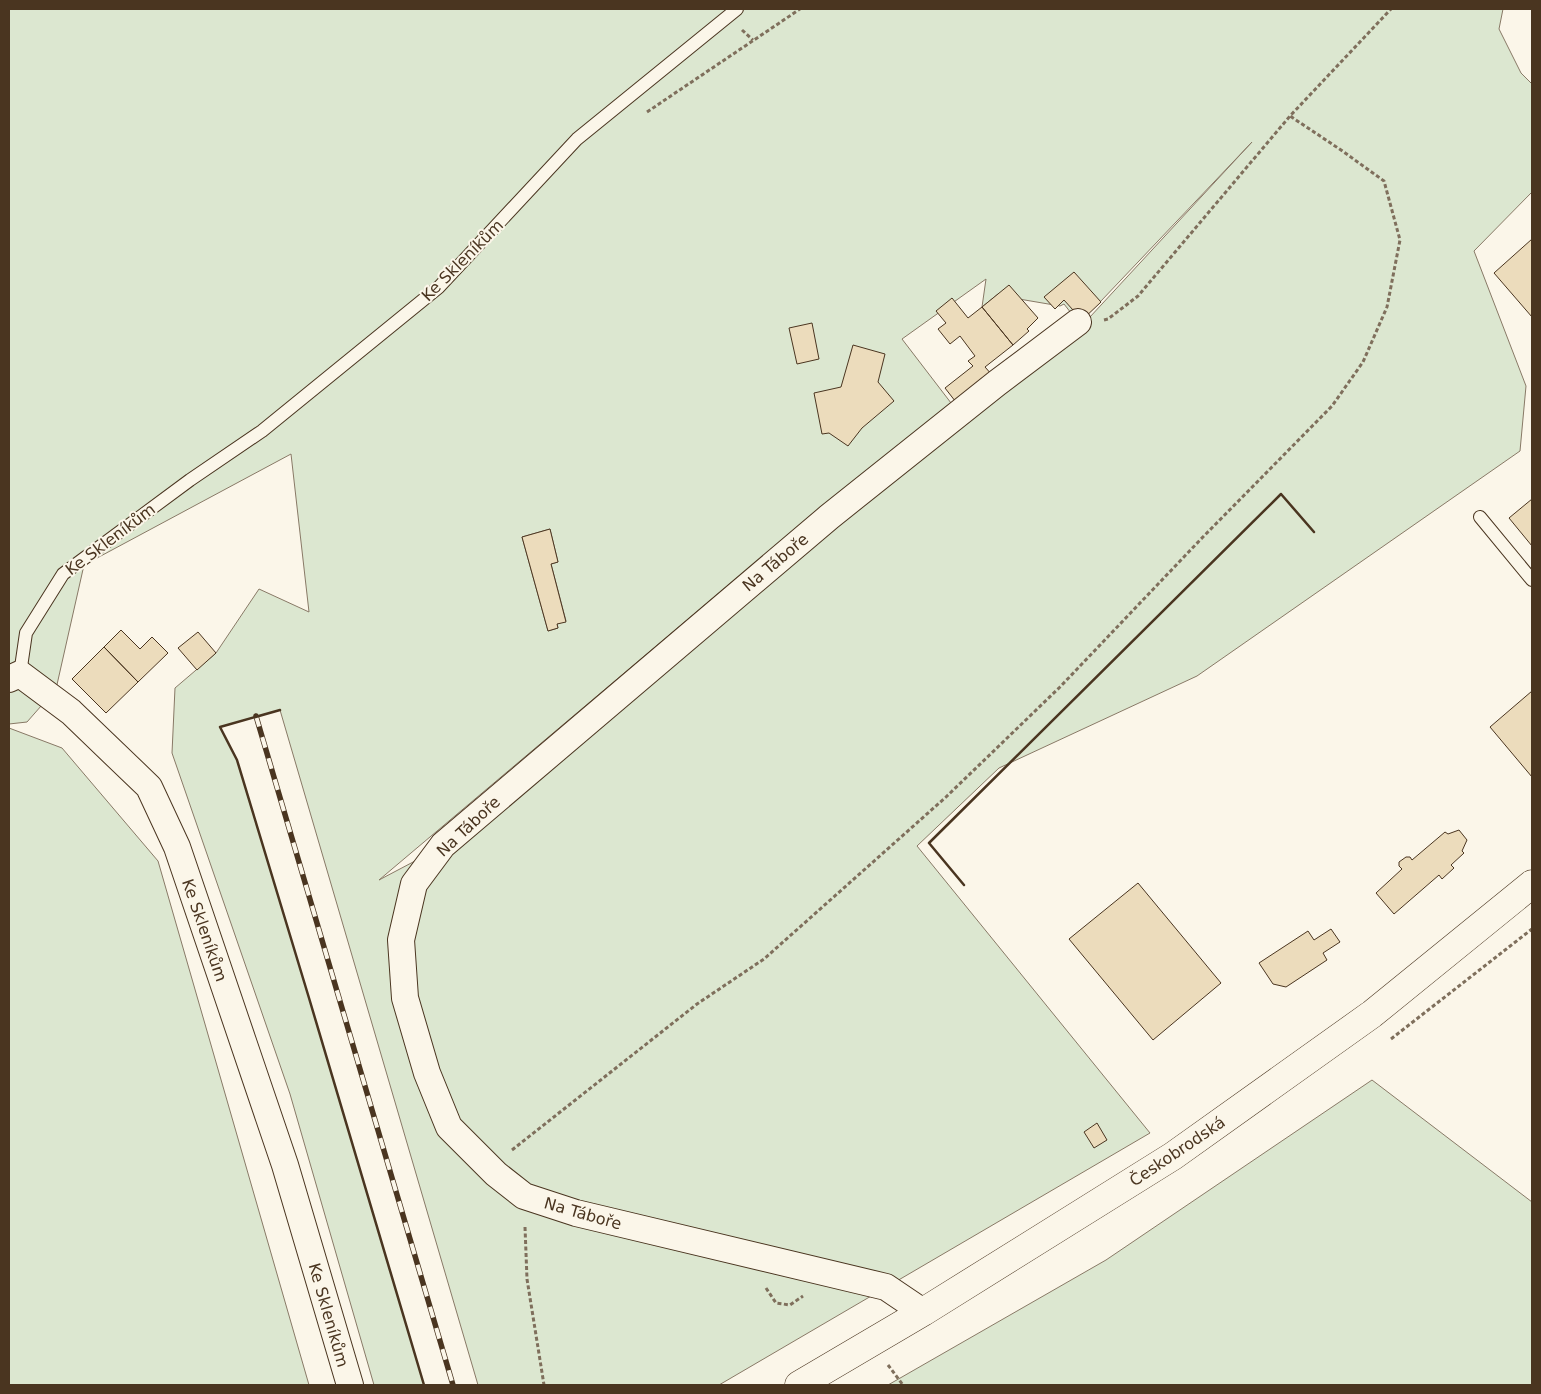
<svg xmlns="http://www.w3.org/2000/svg" width="1541" height="1394" viewBox="0 0 1541 1394" font-family="'DejaVu Sans',sans-serif">
<style>
.green{fill:#dce7d0;stroke:#887966;fill-rule:evenodd}
.building{fill:#ecdcbc;stroke:#4a3520}
.lines{fill:none;stroke-linecap:round;stroke-linejoin:round}
.lane-casing{stroke:#4a3520;stroke-width:14}
.street-casing{stroke:#4a3520;stroke-width:28}
.primary-casing{stroke:#4a3520;stroke-width:29}
.path{stroke:#7f6f5c;stroke-width:3;stroke-dasharray:4 2.5;stroke-linecap:butt}
.lane{stroke:#fbf6e9;stroke-width:12}
.street{stroke:#fbf6e9;stroke-width:26}
.primary{stroke:#fbf6e9;stroke-width:28}
.rail-casing{stroke:#4a3520;stroke-width:5.5}
.rail{stroke:#fbf6e9;stroke-width:4;stroke-dasharray:11;stroke-linecap:butt}
.wall{stroke:#4a3520;stroke-width:2.5}
.labels{text-anchor:middle;stroke-width:4;stroke-linejoin:round;paint-order:stroke}
.street-label{font-size:16px;fill:#4a3520;stroke:#fbf6e9}
</style>
<rect width="100%" height="100%" fill="#fbf6e9"/>
<path class="green" d="M9 9H1503L1499 29 1521 73 1532 84V192L1474 251 1526 386 1520 451 1197 676 999 768 917 846 1150 1133 719 1385H478L280 710 220 727 237 760 309 998 424 1385H374L290 1094 172 753 175 688 216 653 259 589 309 612 291 454 84 565 56 689 27 722 9 724ZM1252 142 1077 331 415 861 379 880 751 566 827 506 961 416 902 339 986 279 982 307 998 294 1009 307 1019 299 1060 306 1064 304 1078 322 1101 301ZM550 529 558 562 551 564 566 621 557 624 558 628 548 631 522 537Z
M9 728 62 748 158 861 309 1385H9Z
M1372 1080 1532 1202V1385H888L1106 1260Z"/>
<path class="building" d="M1532 239V317L1494 273Z
M1074 272 1101 302 1082 320 1064 300 1055 309 1044 297Z
M1009 285 1038 318 1027 329 1029 331 1013 345 982 307Z
M952 298 968 318 982 307 1013 345 985 367 993 376 959 406 945 388 973 366 968 361 975 356 960 336 950 344 938 329 946 323 936 311Z
M812 323 819 359 797 364 789 328Z
M853 345 885 354 878 382 894 401 862 428 848 446 829 433 822 434 814 393 841 387Z
M1532 499V546L1509 518Z
M550 529 558 562 551 564 566 622 557 624 558 628 548 631 522 537Z
M121 630 140 649 152 637 168 653 138 682 104 647Z
M198 632 216 653 197 670 178 648Z
M104 647 138 682 106 713 72 679Z
M1532 691V777L1490 727Z
M1459 830 1467 840 1462 851 1464 853 1451 865 1454 868 1442 879 1439 875 1394 914 1376 893 1402 869 1399 866V862L1406 857H1410L1412 860 1445 832 1448 834Z
M1138 883 1221 983 1153 1040 1069 939Z
M1331 929 1340 942 1323 953 1327 960 1286 987 1273 984 1259 963 1308 931 1314 940Z
M1097 1123 1107 1140 1094 1148 1084 1132Z"/>
<g class="lines">
<g class="lane-casing">
<path id="lane" d="M1480 517 1532 580
M20 674 26 633 63 574 190 480 262 431 439 287 577 139 737 9"/>
</g>
<g class="street-casing">
<path id="street" d="M9 679 20 674 71 712 149 787 177 847 285 1165 350 1385
M923 1312 886 1287 576 1213 524 1196 496 1174 449 1127 427 1073 405 998 401 940 414 884 443 845 829 517 997 383 1078 322"/>
</g>
<g class="primary-casing">
<path id="primary" d="M799 1385 923 1312 1173 1156 1372 1014 1532 884"/>
</g>
<path class="path" d="M742 30 753 40
M647 112 800 9
M1104 320 1108 319 1138 296 1290 116 1391 9
M1391 1039 1532 929
M512 1150 697 1004 764 959 946 797 1060 687 1201 539 1332 406 1363 362 1387 307 1400 240 1384 181 1341 150 1290 116
M525 1227 527 1279 544 1385
M766 1288 776 1303 790 1305 803 1296
M888 1365 903 1385"/>
<use href="#lane" class="lane"/>
<use href="#street" class="street"/>
<use href="#primary" class="primary"/>
<g class="rail-casing">
<path id="rail" d="M256 716 453 1385"/>
</g>
<use href="#rail" class="rail"/>
<path class="wall" d="M280 710 220 727 237 760 309 998 424 1385
M964 885 929 843 1281 494 1314 532"/>
</g>
<g class="labels">
<g class="street-label">
<text transform="translate(462 260) rotate(-45)" y="6">Ke Skleníkům</text>
<text transform="translate(110 539) rotate(-37)" y="6">Ke Skleníkům</text>
<text transform="translate(775 562) rotate(-40)" y="6">Na Táboře</text>
<text transform="translate(468 826) rotate(-43)" y="6">Na Táboře</text>
<text transform="translate(205 930) rotate(71)" y="6">Ke Skleníkům</text>
<text transform="translate(1177 1151) rotate(-34)" y="6">Českobrodská</text>
<text transform="translate(583 1213) rotate(16)" y="6">Na Táboře</text>
<text transform="translate(329 1315) rotate(74)" y="6">Ke Skleníkům</text>
</g>
</g>
<rect width="1541" height="1394" fill="none" stroke="#4a3520" stroke-width="20"/>
</svg>
